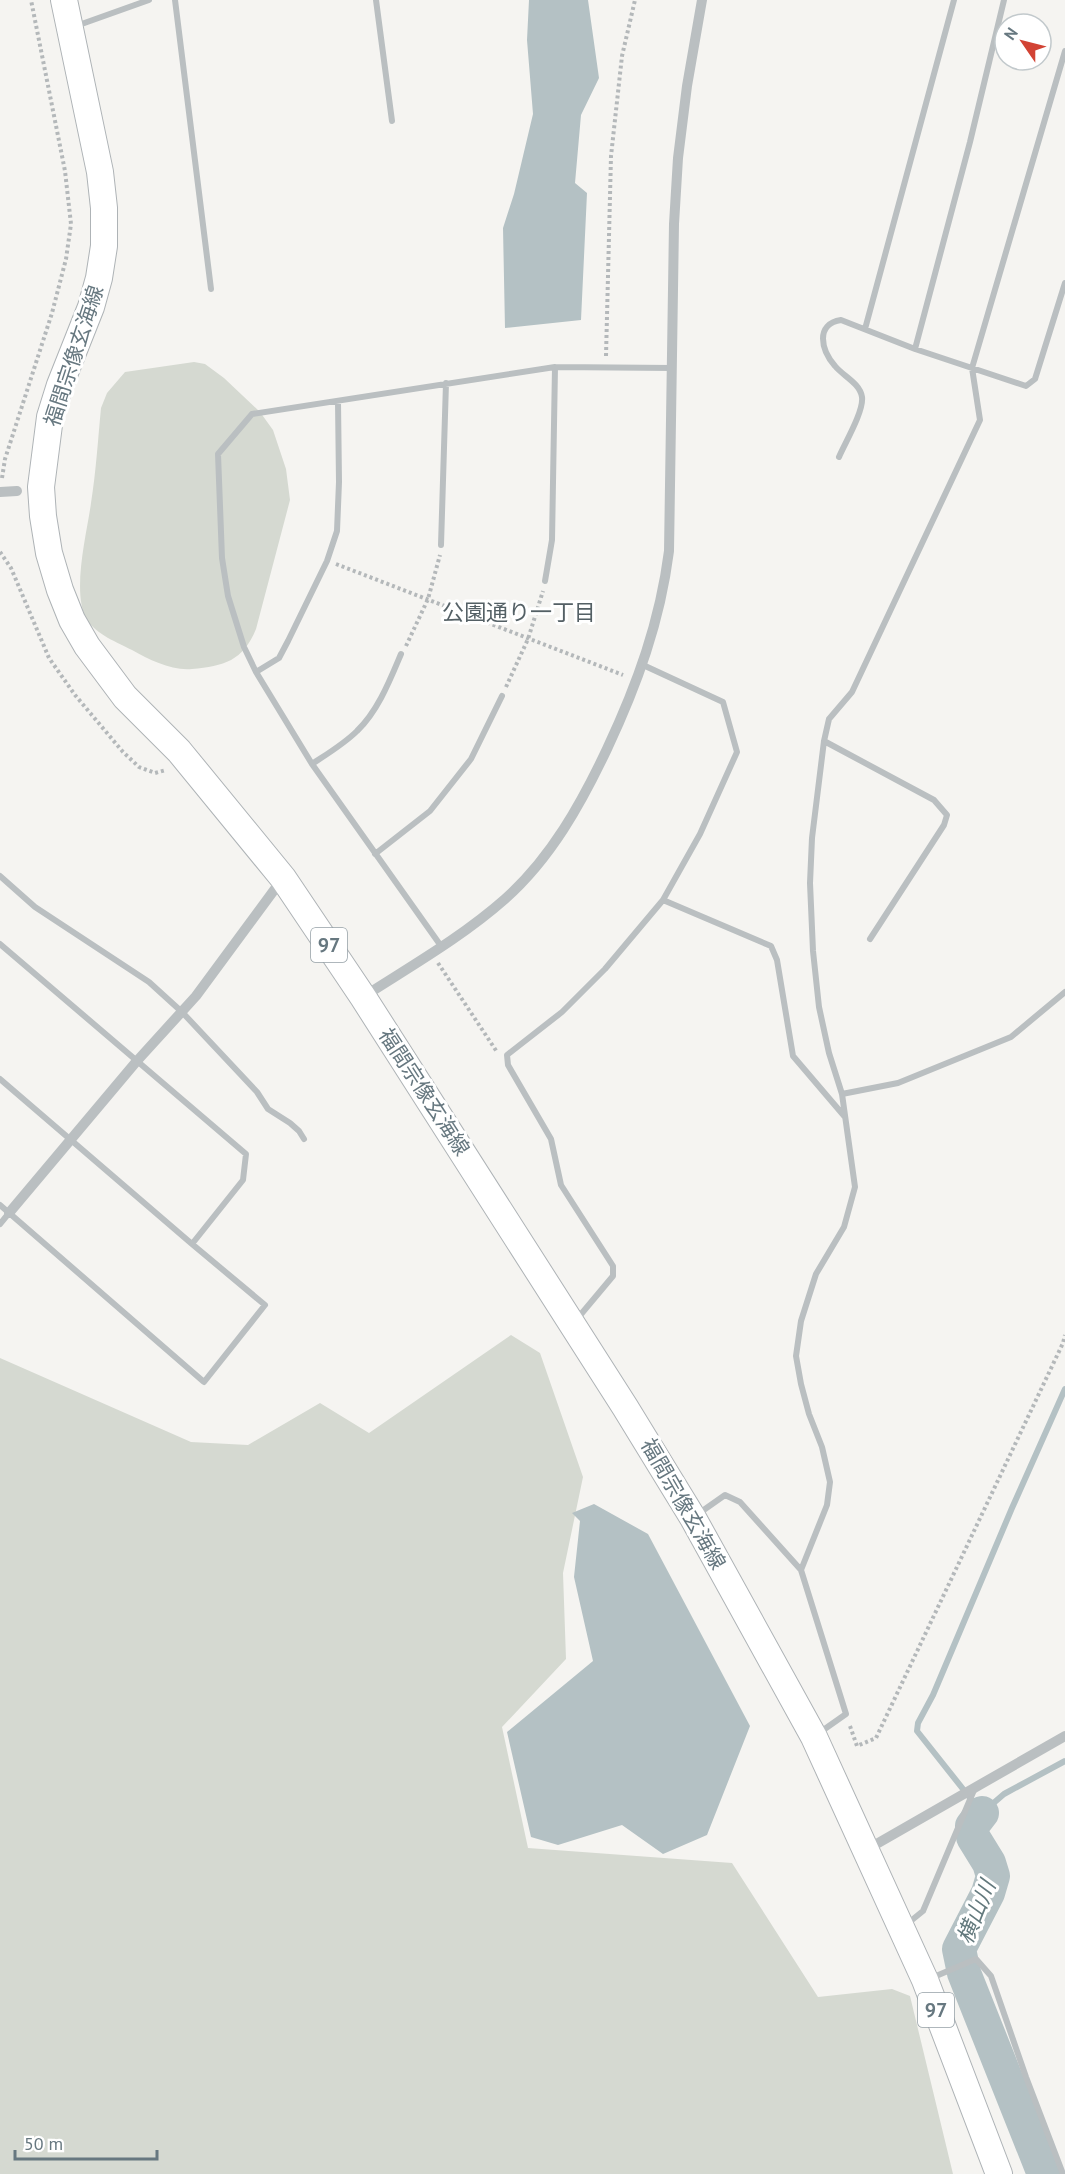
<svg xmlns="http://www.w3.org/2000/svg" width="1065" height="2174" viewBox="0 0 1065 2174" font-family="'PT Sans','Noto Sans JP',sans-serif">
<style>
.green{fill:#d5d9d1}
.water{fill:#b4c1c4}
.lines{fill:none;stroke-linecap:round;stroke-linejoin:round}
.stream{stroke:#b4c1c4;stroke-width:6}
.river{stroke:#b4c1c4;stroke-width:34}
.primary-casing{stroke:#aeb3b6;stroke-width:28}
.path{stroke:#b4b8ba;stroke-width:4;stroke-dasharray:3 3;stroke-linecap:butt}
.minor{stroke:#babfc1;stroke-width:6}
.tertiary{stroke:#babfc1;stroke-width:10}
.primary{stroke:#fff;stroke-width:26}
.tertiary-bridge{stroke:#babfc1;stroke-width:10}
.labels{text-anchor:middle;stroke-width:6;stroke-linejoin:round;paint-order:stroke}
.shield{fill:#fff;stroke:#95a0a6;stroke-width:1.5}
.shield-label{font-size:20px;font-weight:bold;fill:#677880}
.street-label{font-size:21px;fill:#677880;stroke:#fff}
.neighbourhood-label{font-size:22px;fill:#546065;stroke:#fff}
.water-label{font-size:22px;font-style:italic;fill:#63797d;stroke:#fff}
</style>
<rect width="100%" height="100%" fill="#f5f4f1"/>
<path class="green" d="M194 362 205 364 224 378 260 412 273 430 286 469 290 500 256 629C243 661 224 666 192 669 172 671 150 660 132 650 118 643 96 634 87 620 71 593 87 533 91 503 96 472 98 439 101 408L107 393 125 372Z
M511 1335 540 1353 583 1477 563 1573 566 1659 502 1727 528 1848 732 1863 818 1997 892 1989 910 1996 953 2174H0V1358L191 1442 248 1445 320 1403 369 1433Z"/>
<path class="water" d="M529 0H588L599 78 581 115 575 183 587 193 581 320 505 328 503 228 514 194 533 114 527 40Z
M594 1504 648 1534 750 1726 707 1835 663 1854 622 1825 558 1845 531 1837 507 1732 593 1661 574 1577 580 1521 572 1513Z"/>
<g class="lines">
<path class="stream" d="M1065 1389 1012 1508 933 1695 918 1723 917 1731 982 1813 1004 1794 1065 1761"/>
<path class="river" d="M982 1813 972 1826 973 1837 989 1863 993 1876 988 1893 959 1949 964 1973 1044 2174"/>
<g class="primary-casing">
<path id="primary" d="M64 0 100 172 104 208V246L99 278 91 307 60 385 50 417 41 487 43 516 49 553 60 590 72 620 87 646 125 697 179 751 283 878 363 997 625 1407 693 1518 814 1737 925 1980 999 2174"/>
</g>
<path class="path" d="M606 356 611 156 622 56 635 0
M2 478 5 459 52 313 66 259 71 224 65 171 31 0
M0 552 11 568 49 658 75 695 123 752 139 767 155 773 166 770
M336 564 623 675
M406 646 428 599 440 555
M506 687 528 639 543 591
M438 963 497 1052
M850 1726 857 1746 876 1738 1063 1343 1065 1335"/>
<path class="minor" d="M175 0 211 289
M376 0 392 121
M76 26 149 0
M865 329 954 0
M915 349 1026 386 1035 379 1065 283
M839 457C845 443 864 411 862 397 860 383 843 376 835 366 821 350 815 324 841 320L915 349 970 142 1004 0
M441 545 446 383
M545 581 552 540 555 367
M256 672 279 658 288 641 327 561 337 531 339 482 338 402
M824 741 934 800 947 815 944 825 870 939
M312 764C327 754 344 744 357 731 378 711 390 680 401 654
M375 854 430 811 471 759 502 696
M0 876 35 907 149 982 182 1012 257 1092 268 1109 290 1123 299 1131 304 1139
M663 900 771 946 777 960 793 1056 845 1117
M0 944 246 1154 243 1180 192 1244
M441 946 312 764 256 672 244 647 228 596 222 558 218 454 252 414 555 367 672 368
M0 1079 192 1244 265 1305 204 1382 0 1205
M842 1094 898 1083 1011 1037 1065 992
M0 1224 9 1213
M577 1319 613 1276V1266L561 1185 551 1139 508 1065 507 1055 562 1012 605 969 663 900 700 834 737 752 723 702 643 665
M698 1514 725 1495 740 1502 801 1570 846 1714 819 1733
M801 1570 827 1505 830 1482 822 1447 809 1414 801 1384 796 1356 801 1321 816 1274 844 1227 855 1187 842 1094 829 1053 819 1007 813 951 810 883 812 838 824 741 829 719 852 692 980 420 972 368 1065 51
M907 1924 923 1911 974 1790
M929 1979 976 1959 991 1976 1026 2077 1063 2174"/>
<path class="tertiary" d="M363 997C411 966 462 937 505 899 551 858 581 804 607 749 637 685 660 622 669 551L674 224 678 158 687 86 702 0
M9 1213 136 1062 196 996 283 878
M866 1850 1065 1736"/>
<use href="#primary" class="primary"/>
<path class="tertiary-bridge" d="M0 492 17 491"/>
</g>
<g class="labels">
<g class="shield">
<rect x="311" y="928" width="36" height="34" rx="4.5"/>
<rect x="918" y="1993" width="36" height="34" rx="4.5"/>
</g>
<g class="shield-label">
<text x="329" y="952">97</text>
<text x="936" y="2017">97</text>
</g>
<g class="street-label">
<text transform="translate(74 356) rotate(-72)" y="7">福間宗像玄海線</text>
<text transform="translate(424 1092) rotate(57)" y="7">福間宗像玄海線</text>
<text transform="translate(683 1504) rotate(60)" y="7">福間宗像玄海線</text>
</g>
<g class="neighbourhood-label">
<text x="519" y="620">公園通り一丁目</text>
</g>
<g class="water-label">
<text transform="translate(976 1912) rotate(-68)" y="8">横山川</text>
</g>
</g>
<g transform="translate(1023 42) rotate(305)"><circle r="28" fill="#ffffff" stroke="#c2c9cc" stroke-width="1.5"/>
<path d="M0-4.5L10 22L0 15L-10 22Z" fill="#d24334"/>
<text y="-9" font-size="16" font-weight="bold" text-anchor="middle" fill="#677880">N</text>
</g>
<path d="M15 2150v9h142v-9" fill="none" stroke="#677880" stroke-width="3"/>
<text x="24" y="2150" font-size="18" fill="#677880" stroke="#ffffff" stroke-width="4.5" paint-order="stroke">50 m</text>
</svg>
